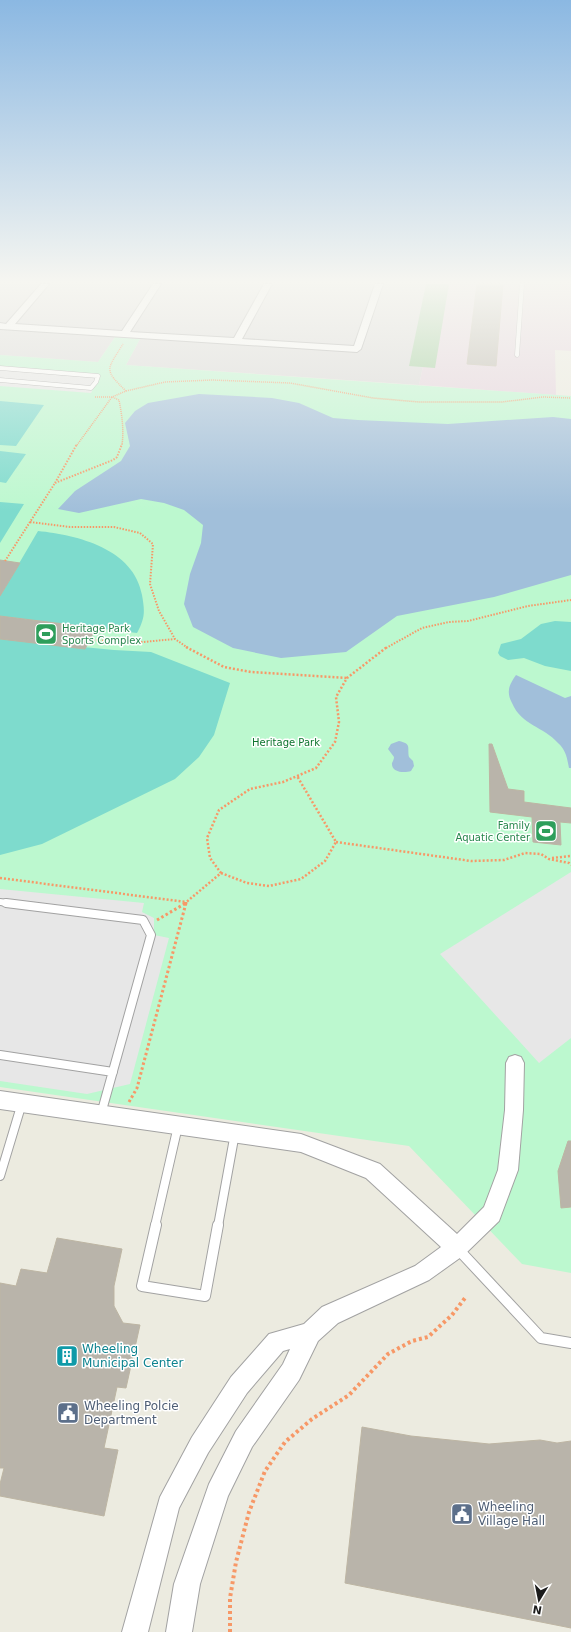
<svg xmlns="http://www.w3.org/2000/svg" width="571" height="1632" viewBox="0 0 571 1632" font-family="'DejaVu Sans',sans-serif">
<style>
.residential{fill:#d9d8d8}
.industrial{fill:#e5d2dd}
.forest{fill:#98cb95}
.park{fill:#bcf8cf}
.pitch{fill:#7edbcd}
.parking{fill:#e7e7e7}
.water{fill:#a1bfda}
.building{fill:#b9b4aa;stroke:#bdb5a3}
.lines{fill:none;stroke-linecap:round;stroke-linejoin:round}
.service-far3-casing{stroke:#a2a2a2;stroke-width:5}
.service-far2-casing{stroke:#a2a2a2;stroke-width:8}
.service-far1-casing{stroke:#a2a2a2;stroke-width:10}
.service-casing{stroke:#a2a2a2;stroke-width:12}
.minor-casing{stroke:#a2a2a2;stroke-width:2}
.path-far4{stroke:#f79867;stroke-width:1.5;stroke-dasharray:1 1;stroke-linecap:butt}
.path-far3{stroke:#f79867;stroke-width:2;stroke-dasharray:1.5 1.5;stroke-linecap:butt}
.path-far2{stroke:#f79867;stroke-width:2.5;stroke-dasharray:2 2;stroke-linecap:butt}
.path-far1{stroke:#f79867;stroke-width:3;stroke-dasharray:2.5 2.5;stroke-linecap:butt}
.path{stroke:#f79867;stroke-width:4;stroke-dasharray:3 3;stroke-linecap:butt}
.service-far3{stroke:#fff;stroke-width:4}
.service-far2{stroke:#fff;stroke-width:6}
.service-far1{stroke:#fff;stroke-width:8}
.service{stroke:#fff;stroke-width:10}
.minor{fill:#fff;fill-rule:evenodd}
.labels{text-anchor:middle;stroke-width:3;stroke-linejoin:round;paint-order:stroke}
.leisure-label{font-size:10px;fill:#27864d;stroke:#fff;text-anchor:start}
.park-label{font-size:10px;fill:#0d752e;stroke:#fff}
.near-culture-label{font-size:12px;fill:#0d838f;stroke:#fff;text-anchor:start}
.near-service-label{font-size:12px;fill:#4e5e75;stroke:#fff;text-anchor:start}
</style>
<rect width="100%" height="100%" fill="#ecebe0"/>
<path class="residential" d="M0 284H441L419 385 126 365 140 339 115 337 98 362 0 355Z"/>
<path class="industrial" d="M441 284H571V351L555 350 556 395 419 385Z"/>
<path class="forest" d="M426 284H449L435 368 409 366Z"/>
<path class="park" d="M115 337 140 339 126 365 571 396V1273L522 1264 409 1146 0 1087V355L98 362Z"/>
<path class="pitch" d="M0 401 44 405 16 446 0 445Z
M0 451 26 454 6 483 0 482Z
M0 502 24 504 0 543Z
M38 531C78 535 134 549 142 595 145 612 145 618 137 633L0 616V596Z
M555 621 571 622V671L545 666 524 658 508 660 500 656 498 653 501 644 521 639 541 624Z
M0 639 114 650 151 652 230 683 214 735 199 757 175 779 42 844 0 855Z"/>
<path class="parking" d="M0 369 99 377 91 393 0 386Z
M571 872V1038L539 1063 440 954Z
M0 889 144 903 142 912 154 918V935L169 938 130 1084 87 1094 0 1081Z"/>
<path class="water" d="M199 394 272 398 299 403 333 418 358 420 448 424 553 417 571 419V575L494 597 397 616 346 652 281 658 233 648 193 627 184 604 190 574 201 543 203 525 184 510 164 503 141 499 79 513 58 509 75 491 121 461 130 446 125 423 135 411 148 403Z
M516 675 565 698 571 696V768H569C567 758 566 750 558 743 543 726 522 726 512 703 506 692 509 685 516 675Z
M399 741C412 744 407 747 409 757L413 761 414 766 411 771C405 773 391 773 392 763 393 761 394 759 394 757L388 749 391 744Z"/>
<path class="building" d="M477 284H503L496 366 467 364Z
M0 560 20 563 0 596Z
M0 616 96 628 85 649 0 639Z
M489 744H492L508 789 524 791V802L571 808V823L560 822 561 845 533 842 532 817 490 812Z
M568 1141H571V1207L561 1208 558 1171Z
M57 1238 122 1249 114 1286V1306L123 1323 140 1325 126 1388 117 1387 104 1448 118 1450 104 1516 0 1496V1484L4 1468H0V1283L16 1286 21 1269 47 1273Z
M362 1427 411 1436 489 1444 540 1440 557 1443 571 1441V1628L345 1583Z"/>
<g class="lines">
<g class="service-far3-casing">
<path id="service-far3" d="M517 355 522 284
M0 368 98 376 96 382 91 388 0 380"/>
</g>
<g class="service-far2-casing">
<path id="service-far2" d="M0 902 14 904"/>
</g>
<g class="service-far1-casing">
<path id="service-far1" d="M6 903 143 920 151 935 101 1114
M0 1055 113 1072
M0 1176 22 1103
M155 1226 178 1126
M218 1226 235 1133"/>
</g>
<g class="service-casing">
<path id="service" d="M156 1225 142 1286 205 1296 218 1225
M458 1249 541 1338 571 1343"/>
</g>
<g class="minor-casing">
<path id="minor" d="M41 284H49L15 324 122 331 153 284H161L130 332 234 338 264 284H272L242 339 354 346 375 284H383L361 349 357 352 0 329V323L6 324Z
M515 1055 521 1057 524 1063 523 1110 518 1170 499 1221 464 1255 429 1280 338 1323 318 1341 299 1380 252 1447 228 1496 200 1584 192 1632H166L174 1584 209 1484 236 1431 283 1364 290 1349 283 1351 247 1393 208 1453 179 1508 148 1632H122L160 1497 192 1437 231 1377 269 1334 304 1324 322 1307 415 1266 441 1247 366 1178 301 1152 0 1109V1091L301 1134 380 1164 457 1234 484 1207 498 1170 505 1110 506 1063 509 1057Z"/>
</g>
<path class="path-far4" d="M126 391 165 382 212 380 290 383 373 398 419 402H502L543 397 571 398
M95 397H112L126 391C103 369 107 370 123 344
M77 445 112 397 119 400C122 415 124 430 122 445"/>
<path class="path-far3" d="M55 483 77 444
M55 483 113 460 117 457 122 444
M30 522 70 527H114L140 533 153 544 150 584 159 611 175 639 188 648
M5 561 55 483
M90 640 143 642 175 639
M386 648 422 628 449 622 468 621 528 606 571 600"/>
<path class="path-far2" d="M186 647 224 667 251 672 347 678
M336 842 471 861 504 860 525 853 541 854 549 859 569 863 571 865
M552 858 571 856
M221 873 247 883 269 886 301 879 325 861 336 842 297 776
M0 878 186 902
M184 904 221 873 210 858 207 838 219 810 250 789 283 782 316 768 335 742 339 722 336 697 347 678 387 647
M186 904V902"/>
<path class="path-far1" d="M157 920 186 903
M129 1102 137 1088 186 903"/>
<path class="path" d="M230 1632V1598L236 1562 249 1512 265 1471 285 1442 312 1419 349 1395 388 1354 412 1341 428 1337 452 1315 465 1298"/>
<use href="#service-far3" class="service-far3"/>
<use href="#service-far2" class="service-far2"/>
<use href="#service-far1" class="service-far1"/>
<use href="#service" class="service"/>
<use href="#minor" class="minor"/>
</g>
<linearGradient id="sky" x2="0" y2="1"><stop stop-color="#8bb8e2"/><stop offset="0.55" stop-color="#f6f6f1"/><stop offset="1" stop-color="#f6f6f1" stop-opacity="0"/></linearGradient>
<rect width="571" height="512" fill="url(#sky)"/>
<defs>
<g id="stadium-square" transform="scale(1.15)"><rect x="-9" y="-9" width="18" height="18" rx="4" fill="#2e9e5b" stroke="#fff"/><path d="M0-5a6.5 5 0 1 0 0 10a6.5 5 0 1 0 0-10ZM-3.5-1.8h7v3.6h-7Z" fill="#fff"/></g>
<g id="building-square" transform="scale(1.15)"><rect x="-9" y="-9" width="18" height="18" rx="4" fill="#0f9aa8" stroke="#fff"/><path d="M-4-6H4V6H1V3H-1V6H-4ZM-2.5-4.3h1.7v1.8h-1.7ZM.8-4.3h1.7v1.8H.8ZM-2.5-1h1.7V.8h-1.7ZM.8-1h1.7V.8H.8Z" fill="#fff"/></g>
<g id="civic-square" transform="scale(1.15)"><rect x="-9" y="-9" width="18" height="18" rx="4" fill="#5c6f8a" stroke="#fff"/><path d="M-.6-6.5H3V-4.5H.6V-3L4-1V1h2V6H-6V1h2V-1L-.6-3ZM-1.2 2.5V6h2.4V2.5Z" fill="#fff"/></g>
</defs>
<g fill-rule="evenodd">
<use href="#stadium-square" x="46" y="634"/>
<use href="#stadium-square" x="546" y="831"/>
<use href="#building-square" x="67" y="1356"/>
<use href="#civic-square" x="68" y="1413"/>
<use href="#civic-square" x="462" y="1514"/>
</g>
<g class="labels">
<g class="leisure-label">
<text x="62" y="632">Heritage Park<tspan x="62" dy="12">Sports Complex</tspan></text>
<text x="530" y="829" text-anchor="end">Family<tspan x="530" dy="12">Aquatic Center</tspan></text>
</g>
<g class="park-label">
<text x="286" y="746">Heritage Park</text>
</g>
<g class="near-culture-label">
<text x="82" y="1353">Wheeling<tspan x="82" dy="14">Municipal Center</tspan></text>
</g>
<g class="near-service-label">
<text x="84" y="1410">Wheeling Polcie<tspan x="84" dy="14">Department</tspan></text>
<text x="478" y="1511">Wheeling<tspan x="478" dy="14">Village Hall</tspan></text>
</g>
</g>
<g transform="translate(539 1600) rotate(190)" stroke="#ffffff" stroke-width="3" paint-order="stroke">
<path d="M0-3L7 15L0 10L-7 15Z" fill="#1b1b1b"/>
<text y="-6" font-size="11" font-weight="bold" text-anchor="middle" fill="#1b1b1b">N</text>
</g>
</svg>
